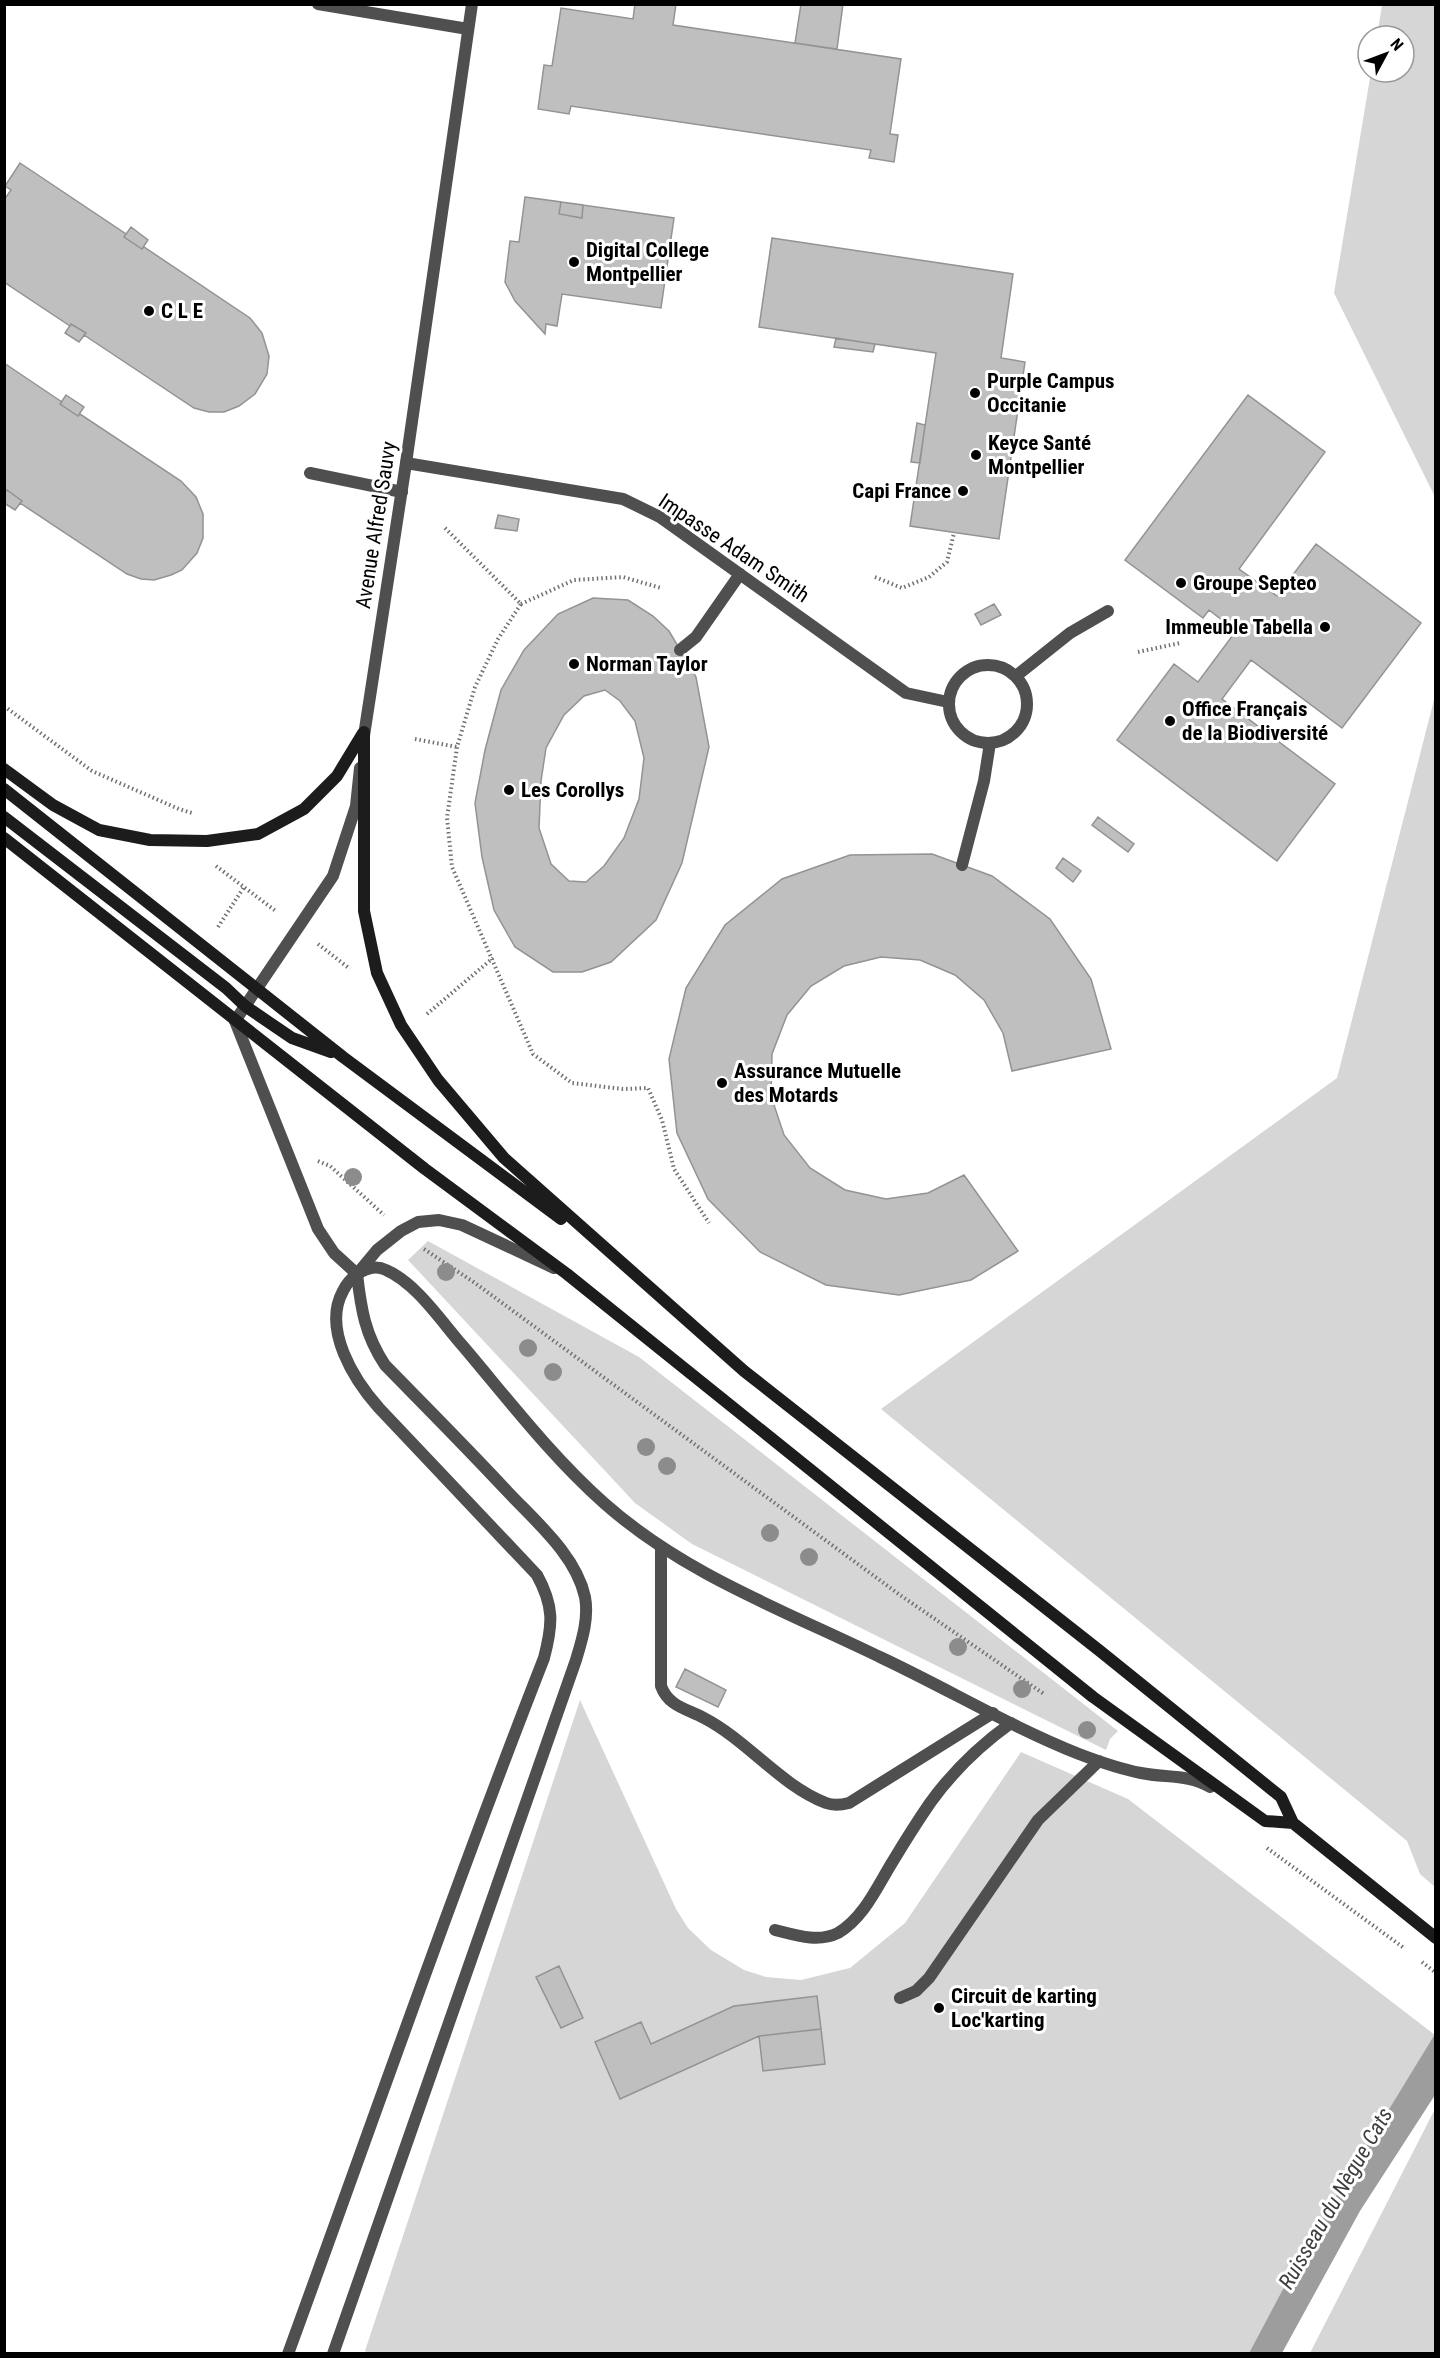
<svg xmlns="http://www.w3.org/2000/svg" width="1440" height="2358" viewBox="0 0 1440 2358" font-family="'Roboto Condensed',sans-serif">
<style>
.green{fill:#d6d6d6}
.water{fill:#9d9d9d}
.building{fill:#bfbfbf;stroke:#939393;stroke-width:1.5;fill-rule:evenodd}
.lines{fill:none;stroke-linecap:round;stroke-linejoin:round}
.path{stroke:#717171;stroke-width:4;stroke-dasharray:1.5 3;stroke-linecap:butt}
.service{stroke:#4f4f4f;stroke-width:12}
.minor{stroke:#4f4f4f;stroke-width:12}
.tertiary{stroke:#4f4f4f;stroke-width:12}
.secondary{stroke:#1c1c1c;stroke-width:12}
.tree{fill:#8c8c8c}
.poi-dot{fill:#000;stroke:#fff;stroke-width:2}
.labels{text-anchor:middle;stroke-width:6;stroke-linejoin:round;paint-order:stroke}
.poi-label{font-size:21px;font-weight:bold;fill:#000;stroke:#fff;text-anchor:start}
.street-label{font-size:21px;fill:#000;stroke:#fff}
.water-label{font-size:22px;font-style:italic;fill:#3e3e3e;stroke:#fff}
</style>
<rect width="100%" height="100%" fill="#fff"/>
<path class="green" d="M1382 5H1435V497L1334 293 1371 72H1404V36H1377Z
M1435 696V1887L1420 1874 1407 1841 881 1409 1337 1078Z
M428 1241 639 1357 1118 1731 1110 1739 1106 1750 692 1544 635 1503 408 1260Z
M580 1700 676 1909 688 1928 711 1950 744 1970 766 1977 801 1980 850 1968 905 1923 1021 1752 1128 1799 1435 2035 1308 2242 1249 2353 371 2354 365 2351Z
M1435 2109V2353H1310Z"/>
<path class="water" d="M1435 2034V2095L1360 2211 1282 2353H1249L1308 2242Z"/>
<path class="building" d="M635 4H676L673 25 901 59 890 134 898 135 894 162 869 158 871 150 571 106 569 114 538 109 544 65 552 66 561 8 633 19Z
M801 4H843L837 49 795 43Z
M20 163 126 234 124 237 142 249 144 247 250 318 262 333 269 356 267 374 255 394 239 406 224 412H209L194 408 84 335 86 333 71 324 70 326 4 282V200L11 190 5 186Z
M525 197 561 202 559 214 582 218 583 205 674 218 661 308 562 294 557 326 546 324 545 334 515 301 505 282 510 241 519 242Z
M561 202 583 205 582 218 559 214Z
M131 227 148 240 142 249 124 237Z
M772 238 1013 274 1001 358 1025 362 999 539 910 526 936 353 759 327Z
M71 324 86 333 79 342 65 333Z
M836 338 875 344 873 352 834 347Z
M4 363 62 402 60 404 78 416 80 414 181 481 196 497 203 514V538L197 553 182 570 171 575 154 580 141 579 127 574 20 503 22 501 7 490 4 493Z
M66 395 84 407 78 416 60 404Z
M1248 395 1325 452 1239 569 1277 596 1316 544 1421 623 1342 728 1251 660 1222 699 1335 784 1277 861 1117 740 1174 664 1198 682 1236 631 1209 610 1203 618 1125 560Z
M917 423 925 425 920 463 911 462Z
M7 490 22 501 15 510 4 503V494Z
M498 515 519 519 517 531 495 528Z
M593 598 628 600 653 616 669 631 696 677 709 747 682 863 656 920 611 962 582 972H553L515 947 494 910 482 857 475 803 485 750 501 690 524 650 558 614ZM605 690 620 701 635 721 644 758 639 799 624 838 604 866 586 882 569 881 551 864 539 828 541 781 546 748 564 715 584 696Z
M994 604 1001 615 981 625 975 614Z
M1098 817 1134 844 1128 852 1092 825Z
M932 854 992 876 1050 919 1091 979 1111 1049 1012 1071 1003 1033 984 1000 955 975 920 960 881 957 844 966 811 986 787 1015 772 1054 771 1096 784 1135 810 1168 845 1190 886 1199 928 1193 964 1175 1018 1251 971 1280 899 1295 826 1285 760 1252 708 1199 677 1133 669 1059 686 988 725 925 782 879 850 855Z
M1063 858 1081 871 1073 882 1056 868Z
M685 1669 726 1690 718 1707 676 1687Z
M559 1966 583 2018 561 2028 536 1977Z
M817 1996 821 2029 759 2036 620 2099 595 2042 641 2022 651 2044 734 2006Z
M821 2029 825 2064 763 2071 759 2036Z"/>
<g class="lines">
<path class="path" d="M445 528 521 604 498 639 475 687 457 747 447 818 452 867 533 1054 572 1083 623 1089 648 1088 662 1120 674 1169 709 1223
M875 577 902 588 929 577 947 562 954 533
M521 604 574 580 623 577 661 588
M1138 652 1180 643
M4 706 92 771 179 809 192 813
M415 739 457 747
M216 866 277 912
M218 927 244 887
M318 944 350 969
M427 1014 493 958
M318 1161 330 1166 384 1215
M424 1249 475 1283 900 1595 1044 1694
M1267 1848 1404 1948
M1422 1962 1436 1973"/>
<path class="service" d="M310 473 402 492
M680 650 696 637 740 574
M1016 676 1070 633 1108 611
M962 865 984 781 990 743
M661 1549V1686C668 1706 687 1709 704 1718 748 1741 780 1785 826 1803 834 1806 841 1805 849 1803L993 1713
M775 1930C795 1935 818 1943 838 1933 864 1918 878 1885 893 1861 905 1841 917 1822 930 1803 953 1771 979 1746 1011 1723
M900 1998 916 1991 929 1978 1038 1820 1099 1761
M288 2354C373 2121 454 1888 544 1658 553 1624 554 1606 537 1575L379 1408C354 1380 322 1329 343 1291 350 1276 370 1262 386 1270 416 1283 441 1321 462 1345 507 1398 551 1456 604 1503 685 1575 786 1611 882 1658 948 1689 1011 1727 1079 1754 1100 1762 1120 1769 1141 1773 1165 1778 1189 1774 1210 1787"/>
<path class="minor" d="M318 4 468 29
M406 463 623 499 660 517 906 693 948 702
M949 704a39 39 0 1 1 78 0a39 39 0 1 1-78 0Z
M235 1021 318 1229 334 1253 357 1274C361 1309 365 1335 385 1365 426 1407 467 1448 507 1491 535 1521 576 1555 585 1597 589 1618 582 1640 576 1660L333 2354
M357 1274 377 1250 401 1231 418 1222 439 1220 462 1225 554 1268"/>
<path class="tertiary" d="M363 742 406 463 472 4
M235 1021 333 876 356 806 360 768"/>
<path class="secondary" d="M364 732V911L377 973 401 1025 438 1080 504 1158 744 1371 1100 1651 1281 1797 1293 1823 1436 1938
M4 769 53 805 99 830 150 840 207 841 258 834 304 809 337 776 363 733
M4 789 343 1057 561 1219
M4 817 226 988 245 1006 292 1038 331 1052
M4 838 425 1169 567 1274 1093 1697 1265 1821 1293 1823"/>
</g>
<g class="tree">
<circle cx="353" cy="1177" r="9"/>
<circle cx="446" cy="1272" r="9"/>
<circle cx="528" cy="1348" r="9"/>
<circle cx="553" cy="1372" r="9"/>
<circle cx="646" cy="1447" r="9"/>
<circle cx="667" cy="1466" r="9"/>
<circle cx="770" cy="1533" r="9"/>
<circle cx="809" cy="1557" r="9"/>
<circle cx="958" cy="1647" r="9"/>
<circle cx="1022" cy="1689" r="9"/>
<circle cx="1087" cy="1730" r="9"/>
</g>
<g class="poi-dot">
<circle cx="574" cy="262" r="6"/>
<circle cx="149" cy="311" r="6"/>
<circle cx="975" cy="393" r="6"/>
<circle cx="976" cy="455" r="6"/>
<circle cx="963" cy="491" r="6"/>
<circle cx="1181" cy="583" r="6"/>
<circle cx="1325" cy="627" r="6"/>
<circle cx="574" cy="664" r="6"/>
<circle cx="1170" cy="721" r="6"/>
<circle cx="509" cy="790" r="6"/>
<circle cx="722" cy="1083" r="6"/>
<circle cx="939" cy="2008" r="6"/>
</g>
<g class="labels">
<g class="poi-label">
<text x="586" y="257">Digital College<tspan x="586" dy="24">Montpellier</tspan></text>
<text x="161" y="318">C L E</text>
<text x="987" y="388">Purple Campus<tspan x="987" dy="24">Occitanie</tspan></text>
<text x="988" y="450">Keyce Santé<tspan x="988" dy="24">Montpellier</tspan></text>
<text x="951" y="498" text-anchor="end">Capi France</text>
<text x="1193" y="590">Groupe Septeo</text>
<text x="1313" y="634" text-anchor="end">Immeuble Tabella</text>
<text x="586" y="671">Norman Taylor</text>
<text x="1182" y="716">Office Français<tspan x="1182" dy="24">de la Biodiversité</tspan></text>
<text x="521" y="797">Les Corollys</text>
<text x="734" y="1078">Assurance Mutuelle<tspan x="734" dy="24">des Motards</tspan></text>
<text x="951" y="2003">Circuit de karting<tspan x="951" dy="24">Loc'karting</tspan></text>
</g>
<g class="street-label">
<text transform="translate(376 525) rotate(-81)" y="7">Avenue Alfred Sauvy</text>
<text transform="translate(734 548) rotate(34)" y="7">Impasse Adam Smith</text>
</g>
<g class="water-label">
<text transform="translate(1335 2198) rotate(-60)" y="8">Ruisseau du Nègue Cats</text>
</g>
</g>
<rect width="1440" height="2358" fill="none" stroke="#000000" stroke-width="12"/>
<g transform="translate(1386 54) rotate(49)"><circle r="28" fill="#ffffff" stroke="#999999" stroke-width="1.5"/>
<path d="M0-4.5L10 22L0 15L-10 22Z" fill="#000000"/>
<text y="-9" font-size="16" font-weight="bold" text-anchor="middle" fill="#000000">N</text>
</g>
</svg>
